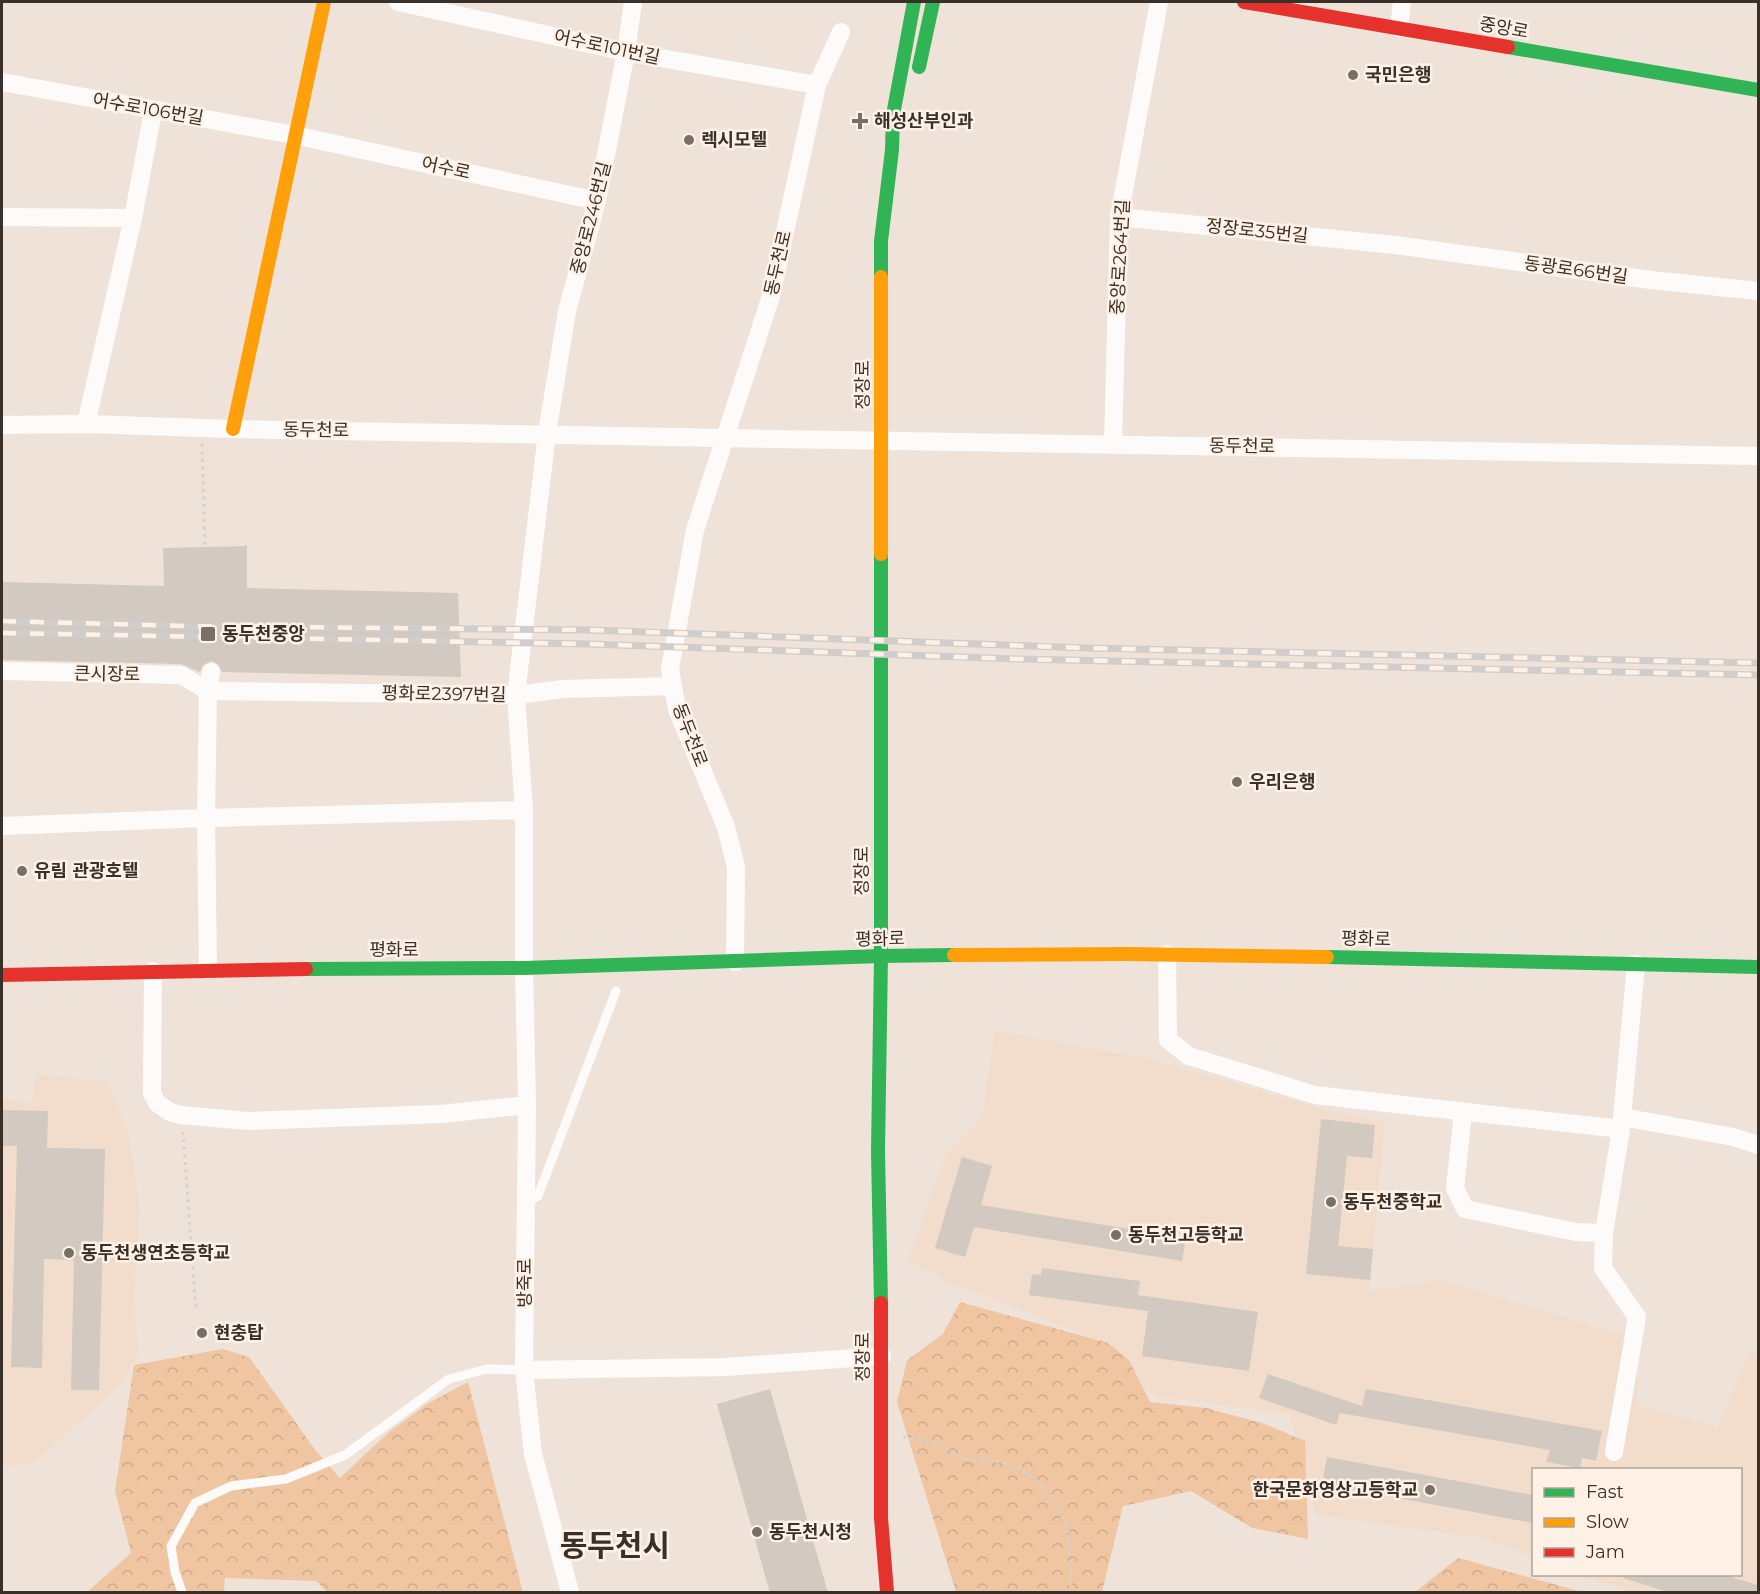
<svg xmlns="http://www.w3.org/2000/svg" width="1760" height="1594" viewBox="0 0 1760 1594" font-family="Montserrat,'Noto Sans KR',sans-serif">
<style>
.built{fill:#f2dccb}
.forest{fill:url(#forest-crowns)}
.building{fill:#d2c9c1}
.lines{fill:none;stroke-linecap:round;stroke-linejoin:round}
.path{stroke:#d6d2d0;stroke-width:3;stroke-dasharray:3 4.5;stroke-linecap:butt}
.lane{stroke:#fdfbf9;stroke-width:9}
.street{stroke:#fdfbf9;stroke-width:18}
.fast{stroke:#30b455;stroke-width:14}
.slow{stroke:#ff9f0a;stroke-width:14}
.jam{stroke:#e5322d;stroke-width:14}
.rail-casing{stroke:#d0cdca;stroke-width:7}
.rail{stroke:#fff1e6;stroke-width:4.5;stroke-dasharray:14;stroke-linecap:butt}
.poi-dot{fill:#786f67;stroke:#fff1e6;stroke-width:2}
.labels{text-anchor:middle;stroke-width:5;stroke-linejoin:round;paint-order:stroke}
.street-label{font-size:18px;fill:#383029;stroke:#fff1e6}
.poi-label{font-size:18px;font-weight:bold;fill:#383029;stroke:#fff1e6;text-anchor:start}
.town-label{font-size:30px;font-weight:bold;fill:#383029;stroke:#fff1e6}
</style>
<defs>
<pattern id="forest-crowns" width="20" height="18" patternUnits="userSpaceOnUse" patternTransform="scale(1.5)"><rect width="20" height="18" fill="#efc6a1"/><path d="M2 6a3 3 0 1 1 6 0M12 15a3 3 0 1 1 6 0" fill="none" stroke="#ceaa8b"/></pattern>
</defs>
<rect width="100%" height="100%" fill="#efe3d9"/>
<path class="built" d="M995 1031 1147 1058 1323 1109 1385 1122 1369 1291 1441 1280 1637 1339V1405L1718 1427 1750 1351 1758 1357V1592H1629L1581 1575 1740 1574V1470H1534L1533 1557 1483 1538 1316 1515 1290 1414 1154 1396 1102 1341 948 1282 908 1260 946 1154 982 1118Z
M37 1074 107 1082 128 1132 140 1207 134 1299 139 1354 119 1386 35 1462 2 1467V1099L31 1104Z"/>
<path class="forest" d="M960 1302 1108 1343 1129 1360 1150 1402 1206 1408 1262 1423 1305 1441 1308 1539 1252 1528 1191 1491 1123 1506 1102 1592H956L897 1402 907 1360 943 1334Z
M223 1349 249 1357 316 1451 340 1478 389 1432 427 1404 468 1382 523 1592H327L316 1581 225 1578 224 1592H87L131 1553 115 1491 134 1365Z
M1458 1558 1575 1590 1580 1592H1415Z"/>
<path class="building" d="M247 546V588L458 593 461 677 222 672 218 664 212 661 203 665 200 672 181 664 2 660V582L164 586 163 548Z
M2 1110 48 1111 47 1148 105 1149 99 1390H71L74 1260 44 1259 42 1368 11 1367 17 1146H2Z
M1321 1119 1375 1125 1372 1158 1347 1156 1338 1246 1373 1249 1370 1280 1306 1274Z
M962 1157 992 1166 981 1205 1186 1238 1182 1261 974 1227 965 1257 935 1248Z
M1042 1268 1140 1281 1138 1295 1258 1312 1249 1371 1142 1356 1148 1311 1029 1295 1032 1274 1041 1275Z
M1268 1374 1362 1406 1366 1389 1602 1431 1596 1461 1582 1458 1580 1468 1546 1462 1550 1450 1340 1413 1336 1425 1259 1398Z
M770 1389 828 1593H770L717 1404Z
M1327 1457 1533 1495V1523L1322 1484Z
M1624 1575H1724L1758 1585V1593H1671L1623 1578Z"/>
<g class="lines">
<path class="path" d="M202 444 205 547
M183 1132 196 1311
M903 1437 940 1444 964 1459 1000 1462 1017 1467 1037 1481 1055 1504 1067 1527 1071 1560 1070 1592"/>
<path class="lane" d="M525 1203 538 1196 616 991
M182 1592 175 1572 171 1546 195 1503 231 1486 286 1479 345 1455 449 1379 487 1369 524 1370"/>
<path class="street" d="M398 2 626 52 817 85
M633 2 626 52 597 201 567 311 547 433 516 695 563 689 673 686
M1399 28 1402 2
M2 82 294 135 597 201
M2 217 133 218
M1119 217 1395 245 1651 280 1758 291
M86 424 133 218 153 111
M2 425 86 424 233 429 726 438 1758 456
M1113 444 1119 217 1159 2
M2 671 181 675 208 691 211 672
M2 826 206 818 524 810
M1167 954 1168 1040 1189 1056 1315 1095 1621 1129 1636 964
M735 962 736 867 726 827 677 709 670 669 695 530 771 296 817 85 841 32
M208 970 206 818 208 691 516 695 524 810V968L527 1105 524 1370 533 1454 570 1592
M153 971 152 1093 157 1103 170 1112 181 1115 248 1121 441 1114 527 1105
M1463 1113 1455 1188 1465 1209 1576 1232 1604 1233
M1622 1117 1733 1137 1758 1145
M524 1370 726 1367 882 1356
M1614 1452 1637 1317 1603 1268 1604 1233 1621 1129"/>
<path class="fast" d="M1508 47 1758 90
M919 67 933 2
M881 277V241L892 150 893 115 914 2
M1327 957 1758 967
M306 969 524 968 881 956 954 955
M881 1303 878 1152 881 956V554"/>
<path class="slow" d="M881 277V554
M233 429 324 2
M954 955 1127 954 1327 957"/>
<path class="jam" d="M1244 2 1508 47
M2 975 306 969
M881 1303V1518L887 1592"/>
<g class="rail-casing">
<path id="rail" d="M2 621 185 626 590 630 1088 648 1758 663
M2 633 589 644 1020 659 1758 675"/>
</g>
<use href="#rail" class="rail"/>
</g>
<g class="poi-dot">
<circle cx="1353" cy="75" r="6"/>
<path d="M857 112h6v6h6v6h-6v6h-6v-6h-6v-6h6z"/>
<circle cx="689" cy="140" r="6"/>
<rect x="200" y="626" width="16" height="16" rx="3"/>
<circle cx="1237" cy="782" r="6"/>
<circle cx="22" cy="871" r="6"/>
<circle cx="1331" cy="1202" r="6"/>
<circle cx="1116" cy="1235" r="6"/>
<circle cx="69" cy="1253" r="6"/>
<circle cx="202" cy="1333" r="6"/>
<circle cx="1430" cy="1490" r="6"/>
<circle cx="757" cy="1532" r="6"/>
</g>
<g class="labels">
<g class="street-label">
<text transform="translate(1504 28) rotate(10)" y="6">중앙로</text>
<text transform="translate(607 47) rotate(12)" y="6">어수로101번길</text>
<text transform="translate(148 109) rotate(10)" y="6">어수로106번길</text>
<text transform="translate(446 168) rotate(12)" y="6">어수로</text>
<text transform="translate(591 218) rotate(-76)" y="6">중앙로246번길</text>
<text transform="translate(1257 231) rotate(6)" y="6">정장로35번길</text>
<text transform="translate(1120 257) rotate(-87)" y="6">중앙로264번길</text>
<text transform="translate(778 263) rotate(-77)" y="6">동두천로</text>
<text transform="translate(1576 270) rotate(8)" y="6">동광로66번길</text>
<text transform="translate(863 385) rotate(-90)" y="6">정장로</text>
<text transform="translate(316 430) rotate(1)" y="6">동두천로</text>
<text transform="translate(1242 446) rotate(1)" y="6">동두천로</text>
<text transform="translate(107 674) rotate(1)" y="6">큰시장로</text>
<text transform="translate(444 694) rotate(1)" y="6">평화로2397번길</text>
<text transform="translate(690 735) rotate(69)" y="6">동두천로</text>
<text transform="translate(862 871) rotate(-90)" y="6">정장로</text>
<text transform="translate(880 939) rotate(-1)" y="6">평화로</text>
<text transform="translate(1366 939) rotate(1)" y="6">평화로</text>
<text x="394" y="956">평화로</text>
<text transform="translate(525 1283) rotate(-90)" y="6">방죽로</text>
<text transform="translate(863 1357) rotate(-90)" y="6">정장로</text>
</g>
<g class="poi-label">
<text x="1365" y="81">국민은행</text>
<text x="874" y="127">해성산부인과</text>
<text x="701" y="146">렉시모텔</text>
<text x="222" y="640">동두천중앙</text>
<text x="1249" y="788">우리은행</text>
<text x="34" y="877">유림 관광호텔</text>
<text x="1343" y="1208">동두천중학교</text>
<text x="1128" y="1241">동두천고등학교</text>
<text x="81" y="1259">동두천생연초등학교</text>
<text x="214" y="1339">현충탑</text>
<text x="1418" y="1496" text-anchor="end">한국문화영상고등학교</text>
<text x="769" y="1538">동두천시청</text>
</g>
<g class="town-label">
<text x="615" y="1556">동두천시</text>
</g>
</g>
<rect width="1760" height="1594" fill="none" stroke="#383029" stroke-width="6"/>
<rect x="1532" y="1468" width="210" height="108" fill="#fff1e6" stroke="#afa49a" stroke-width="1.5"/>
<rect x="1544" y="1488" width="30" height="9" fill="#30b455" stroke="#afa49a" stroke-width="1.5"/>
<text x="1586" y="1498" font-size="18" fill="#383029">Fast</text>
<rect x="1544" y="1518" width="30" height="9" fill="#ff9f0a" stroke="#afa49a" stroke-width="1.5"/>
<text x="1586" y="1528" font-size="18" fill="#383029">Slow</text>
<rect x="1544" y="1548" width="30" height="9" fill="#e5322d" stroke="#afa49a" stroke-width="1.5"/>
<text x="1586" y="1558" font-size="18" fill="#383029">Jam</text>
</svg>
